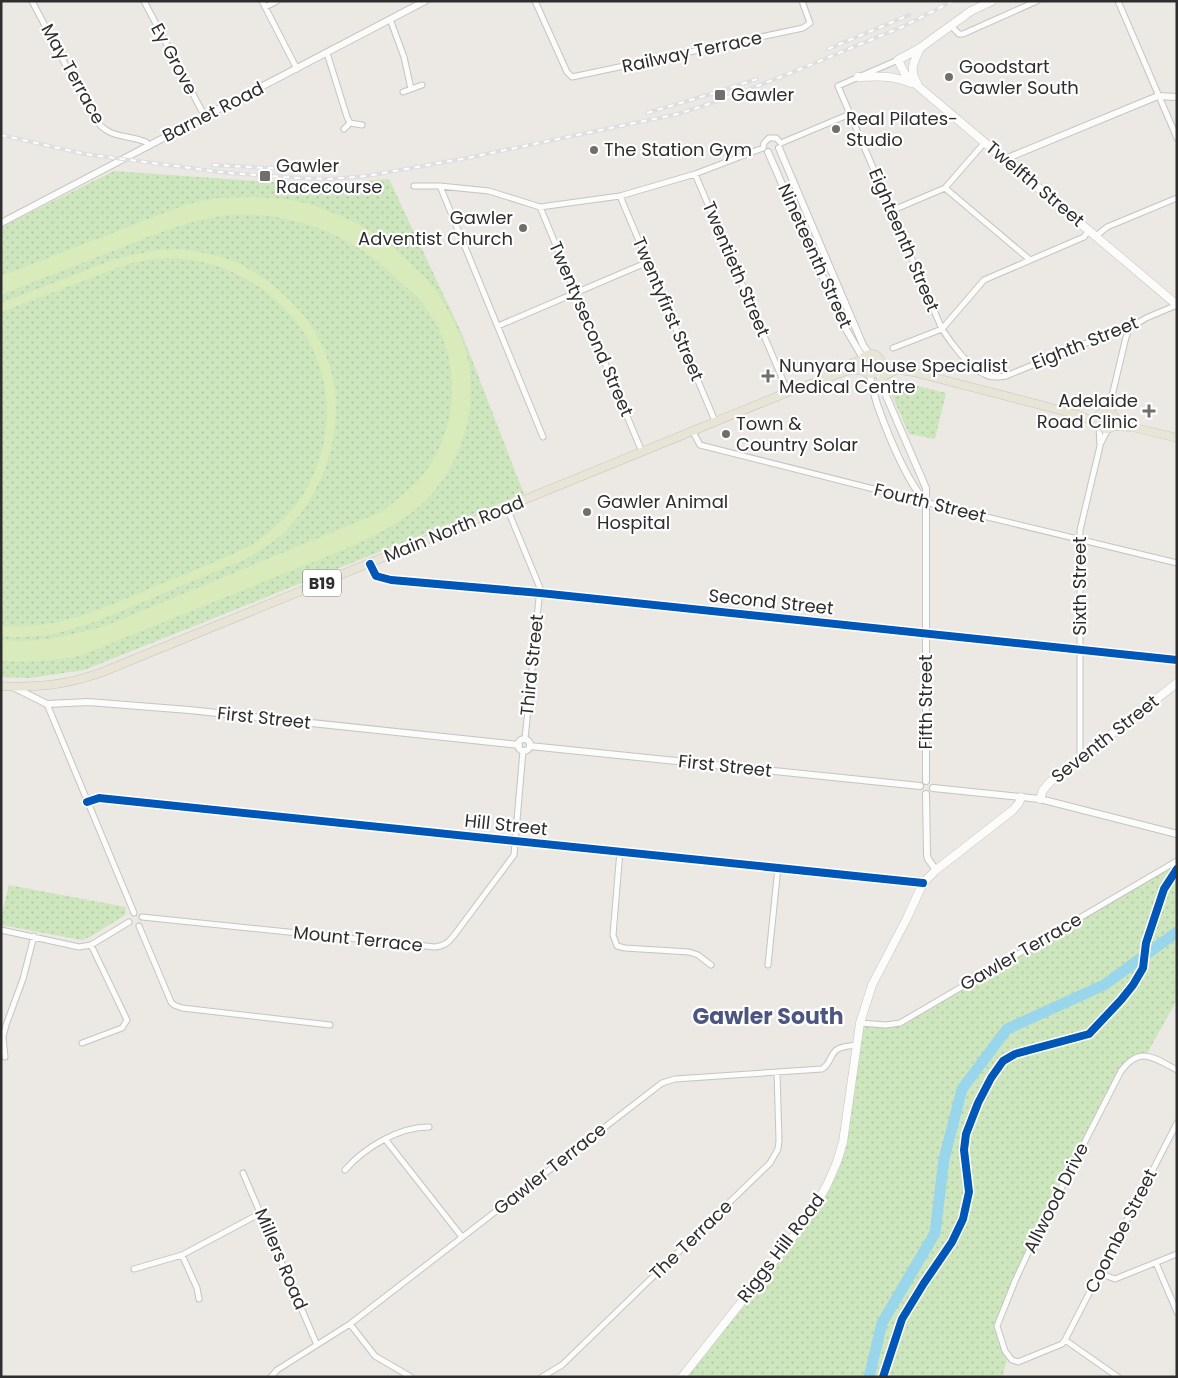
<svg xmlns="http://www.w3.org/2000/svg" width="1178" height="1378" viewBox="0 0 1178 1378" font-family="Poppins,sans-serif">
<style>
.grass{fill:url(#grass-dots)}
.pitch{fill:#d9eabb}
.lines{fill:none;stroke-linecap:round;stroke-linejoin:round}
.river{stroke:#99d6ec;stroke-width:11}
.minor-casing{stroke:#c5c4c5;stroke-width:7}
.tertiary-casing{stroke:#c5c4c5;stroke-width:8}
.secondary-casing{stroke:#c5c4c5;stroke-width:9}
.primary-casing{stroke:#c6c5c4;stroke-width:9}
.minor{stroke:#fcfcfb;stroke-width:5}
.tertiary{stroke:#fcfcfb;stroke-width:6}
.secondary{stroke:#fcfcfb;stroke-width:8}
.primary{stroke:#e8e4d6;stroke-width:8}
.rail-casing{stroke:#dfdfe1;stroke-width:4}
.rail{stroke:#fff;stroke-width:2;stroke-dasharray:5.5;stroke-linecap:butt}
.cycleway-casing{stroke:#fff;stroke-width:11}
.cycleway{stroke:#0057b8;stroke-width:8}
.poi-dot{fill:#706f6e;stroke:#fff;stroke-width:2}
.labels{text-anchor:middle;stroke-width:4.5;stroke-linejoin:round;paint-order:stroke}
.shield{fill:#fff;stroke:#6d6d6d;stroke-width:1}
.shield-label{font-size:16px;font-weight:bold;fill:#2e2e2e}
.street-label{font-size:18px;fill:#2e2e2e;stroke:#fff}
.poi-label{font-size:18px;fill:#2e2e2e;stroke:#fff;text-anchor:start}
.district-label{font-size:22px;font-weight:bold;fill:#4d5680;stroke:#fff}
</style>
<defs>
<pattern id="grass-dots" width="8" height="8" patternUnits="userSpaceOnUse" patternTransform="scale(1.25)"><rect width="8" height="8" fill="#cee6be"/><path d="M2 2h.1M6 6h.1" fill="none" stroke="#b1c6a4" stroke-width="1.8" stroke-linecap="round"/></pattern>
</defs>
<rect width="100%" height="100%" fill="#ece8e4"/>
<path class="grass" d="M114 171 313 185 389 179 462 334 524 494 84 670 30 678 1 677V227Z
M893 380 946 393 935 439 909 434 889 389Z
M1177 861V1000L1146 1055 1126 1065 1028 1253 997 1326 1008 1357 1002 1377H682L808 1218 837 1162 860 1023 894 1025Z
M9 885 126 907 125 915 90 937 82 940 1 925V918Z"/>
<path class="pitch" d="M255 197C269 198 282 198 296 201 319 205 360 223 379 236 390 244 400 254 410 263 422 274 434 286 442 300 450 314 458 329 464 344 484 405 460 480 407 516 365 545 313 561 266 581 205 605 144 630 83 655 55 661 30 663 1 661V640C37 644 70 635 105 626L381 512C396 500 413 488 425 472 460 425 461 360 429 312 420 298 404 286 392 274 363 247 329 229 290 220 283 219 275 216 268 216 255 215 242 214 230 215 191 219 153 235 118 249 79 264 40 280 1 295V276L187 204 217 198Z
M180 249C205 252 234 258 256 273 279 288 304 311 317 335 353 400 335 480 285 532 273 543 258 552 244 560 212 573 180 586 148 600 103 619 52 643 1 636V626C59 631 111 605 163 583 193 571 223 559 252 545 270 532 288 517 301 498 344 431 333 346 271 296 245 275 214 261 181 259 163 257 146 260 128 264L1 312V303L115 259 157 250Z"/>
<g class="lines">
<path class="river" d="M869 1377 882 1323 935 1233 944 1159 962 1089 1007 1029 1104 985 1177 932"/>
<g class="minor-casing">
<path id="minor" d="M32 1 93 117C110 140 122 133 146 142L149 146
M144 1 205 117
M262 1 297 69
M535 1 567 72 572 77 803 28 810 23 802 1
M1118 1 1177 138
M265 7 277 1
M390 19 404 57 411 89
M950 25 959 34H963L1037 1
M327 53 347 117 350 123 362 125
M898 60 838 86 942 329C951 343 970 369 986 375 992 378 999 377 1006 376L1111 333 1130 328 1146 318 1177 305
M403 92 422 85
M344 129 350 123
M781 143 850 114
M763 148 764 143 769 138H776L781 143
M695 174 788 392
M414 186H440L489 191 540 207 620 196 695 174 763 148
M440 186 543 437
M945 188 1029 259
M620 196 715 421
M540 207 642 452
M891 211 945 188 985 142
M1096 236 1107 227 1177 198
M498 326 648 262
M893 348 942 329 984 280 1084 237 1089 230
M1103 412 1111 400
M1111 414V400L1126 337 1130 328
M692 430 700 445 925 502 1177 563
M1101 443 1108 429
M507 508 540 588 525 739
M370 564 376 576 391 580 540 593 1177 660
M47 704 134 913
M1080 758V530L1100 446 1099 426
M87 802 99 798 923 883
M620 851 613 935 617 946 625 948 689 952 698 955 711 965
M142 917 435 947C445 946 449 942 455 934L514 855 523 751
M139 926 171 1002 174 1005 182 1008 330 1025
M1 930 79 947 91 945 129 922
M768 965 778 867
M860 1023 886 1025 900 1023 1177 861
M82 1043 122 1028 127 1020 91 945
M5 1057 3 1037 6 1025 23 979 34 936
M1177 1070C1154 1058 1140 1045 1121 1071L1028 1253 1015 1281 997 1326 1005 1351 1012 1360 1018 1362 1062 1344 1065 1340 1177 1123
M385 1139 462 1237
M345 1170C365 1147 399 1127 429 1127
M243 1173 317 1345
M182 1255 197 1288 199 1299
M1156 1263 1177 1312
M134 1269 182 1255 261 1213
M1099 1273 1115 1279 1177 1254
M350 1324 375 1356 411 1377
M1065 1340 1118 1377
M271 1377 277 1370 350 1324 662 1083 675 1079 822 1069C831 1064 830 1053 838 1049 843 1046 851 1046 856 1045
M542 1377 562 1365 770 1163 778 1149 779 1141 777 1072"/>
</g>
<g class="tertiary-casing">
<path id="tertiary" d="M779 148 863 345 869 354
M768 152 844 326 863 358
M1005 159 1158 96 1177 97
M1 223 425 1
M878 371 884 391 926 488V781
M869 373C872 383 874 394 877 404 888 435 905 477 925 502
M13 687 47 704 88 702 189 710 519 745
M518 745a6 6 0 1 1 12 0a6 6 0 1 1-12 0Z
M530 746 920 786
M933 788 1040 799 1177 834
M926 794 927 854 928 859 936 870"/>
</g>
<g class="secondary-casing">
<path id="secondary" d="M992 1 971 11 920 48 898 60 906 76 1177 305
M858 77C877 76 892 75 911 83
M917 83C908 70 915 60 920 48
M1040 799 1043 790 1050 782 1177 683
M682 1377 808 1218 827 1185 837 1162 843 1142 860 1023 872 985 907 918 923 883 936 870 1013 810 1019 803 1021 797"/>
</g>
<g class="primary-casing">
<path id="primary" d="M861 364a10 10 0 1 1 20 0a10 10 0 1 1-20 0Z
M879 369 887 368 913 372 1079 415 1098 424
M826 373 861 360
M880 382 884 376 896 370
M1097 420a9 9 0 1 1 18 0a9 9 0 1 1-18 0Z
M1112 426 1132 427 1177 438
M1 686C38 688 65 685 100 673L788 392 849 370H863"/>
</g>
<use href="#minor" class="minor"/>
<use href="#tertiary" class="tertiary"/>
<use href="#secondary" class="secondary"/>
<use href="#primary" class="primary"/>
<g class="rail-casing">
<path id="rail" d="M828 49 909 15
M647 113 717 92 757 79
M1 135 85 154 228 173 299 178 330 179 367 176 467 158 678 114 724 99 793 72 902 27 953 1
M213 165 323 171"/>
</g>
<use href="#rail" class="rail"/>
<g class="cycleway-casing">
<path id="cycleway" d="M370 564 376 576 391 580 540 593 1177 660
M87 802 99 798 923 883
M883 1377 902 1319 924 1283 952 1242 963 1219 969 1192 964 1150 966 1134 978 1103 991 1078 1003 1061 1015 1054 1089 1034 1121 1000 1133 985 1143 968 1146 943 1164 889 1177 869"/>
</g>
<use href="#cycleway" class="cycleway"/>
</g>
<g class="poi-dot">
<circle cx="949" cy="77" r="5"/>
<rect x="714" y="89" width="12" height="12" rx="2.5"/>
<circle cx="836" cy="129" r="5"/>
<circle cx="594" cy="150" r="5"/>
<rect x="259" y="170" width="12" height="12" rx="2.5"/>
<circle cx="523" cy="228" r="5"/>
<path d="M765.5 368.5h5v5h5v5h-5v5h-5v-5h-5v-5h5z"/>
<path d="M1146.5 403.5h5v5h5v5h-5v5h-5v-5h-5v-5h5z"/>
<circle cx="726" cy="434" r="5"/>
<circle cx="587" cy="512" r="5"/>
</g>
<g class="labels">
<rect class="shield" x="303" y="569.5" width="38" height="27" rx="4"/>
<g class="shield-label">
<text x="322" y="589">B19</text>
</g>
<g class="street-label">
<text transform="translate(692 52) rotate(-12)" y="6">Railway Terrace</text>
<text transform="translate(174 59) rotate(62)" y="6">Ey Grove</text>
<text transform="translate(73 74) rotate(61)" y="6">May Terrace</text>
<text transform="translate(213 112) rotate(-27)" y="6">Barnet Road</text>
<text transform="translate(1035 184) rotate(40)" y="6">Twelfth Street</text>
<text transform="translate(904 240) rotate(67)" y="6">Eighteenth Street</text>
<text transform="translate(815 256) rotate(66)" y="6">Nineteenth Street</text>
<text transform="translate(736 269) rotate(67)" y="6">Twentieth Street</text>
<text transform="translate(668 309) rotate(67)" y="6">Twentyfirst Street</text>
<text transform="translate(591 329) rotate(67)" y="6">Twentysecond Street</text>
<text transform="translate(1085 343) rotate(-22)" y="6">Eighth Street</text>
<text transform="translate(930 503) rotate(14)" y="6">Fourth Street</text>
<text transform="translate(454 529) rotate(-22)" y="6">Main North Road</text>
<text transform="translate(1080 586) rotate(-90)" y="6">Sixth Street</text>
<text transform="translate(771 602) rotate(6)" y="6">Second Street</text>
<text transform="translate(532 665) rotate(-84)" y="6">Third Street</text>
<text transform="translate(926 702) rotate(-90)" y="6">Fifth Street</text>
<text transform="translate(264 718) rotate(6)" y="6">First Street</text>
<text transform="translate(1105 739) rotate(-38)" y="6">Seventh Street</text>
<text transform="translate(725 766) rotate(6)" y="6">First Street</text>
<text transform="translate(506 825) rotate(6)" y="6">Hill Street</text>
<text transform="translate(358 939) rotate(6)" y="6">Mount Terrace</text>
<text transform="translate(1021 952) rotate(-30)" y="6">Gawler Terrace</text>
<text transform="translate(550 1169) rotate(-38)" y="6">Gawler Terrace</text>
<text transform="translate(1056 1198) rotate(-63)" y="6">Allwood Drive</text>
<text transform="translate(1121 1231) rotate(-63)" y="6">Coombe Street</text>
<text transform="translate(691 1240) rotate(-44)" y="6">The Terrace</text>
<text transform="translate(781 1248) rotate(-53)" y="6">Riggs Hill Road</text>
<text transform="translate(281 1259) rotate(67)" y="6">Millers Road</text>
</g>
<g class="poi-label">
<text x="959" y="73">Goodstart<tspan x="959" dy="21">Gawler South</tspan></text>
<text x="731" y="101">Gawler</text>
<text x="846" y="125">Real Pilates-<tspan x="846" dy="21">Studio</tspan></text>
<text x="604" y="156">The Station Gym</text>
<text x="276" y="172">Gawler<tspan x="276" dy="21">Racecourse</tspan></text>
<text x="513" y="224" text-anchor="end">Gawler<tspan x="513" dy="21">Adventist Church</tspan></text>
<text x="779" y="372">Nunyara House Specialist<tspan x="779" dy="21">Medical Centre</tspan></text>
<text x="1138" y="407" text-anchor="end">Adelaide<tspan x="1138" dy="21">Road Clinic</tspan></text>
<text x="736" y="430">Town &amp;<tspan x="736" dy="21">Country Solar</tspan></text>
<text x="597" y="508">Gawler Animal<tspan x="597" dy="21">Hospital</tspan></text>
</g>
<g class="district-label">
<text x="768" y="1024">Gawler South</text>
</g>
</g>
<rect width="1178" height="1378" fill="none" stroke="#2e2e2e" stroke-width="5"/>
</svg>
